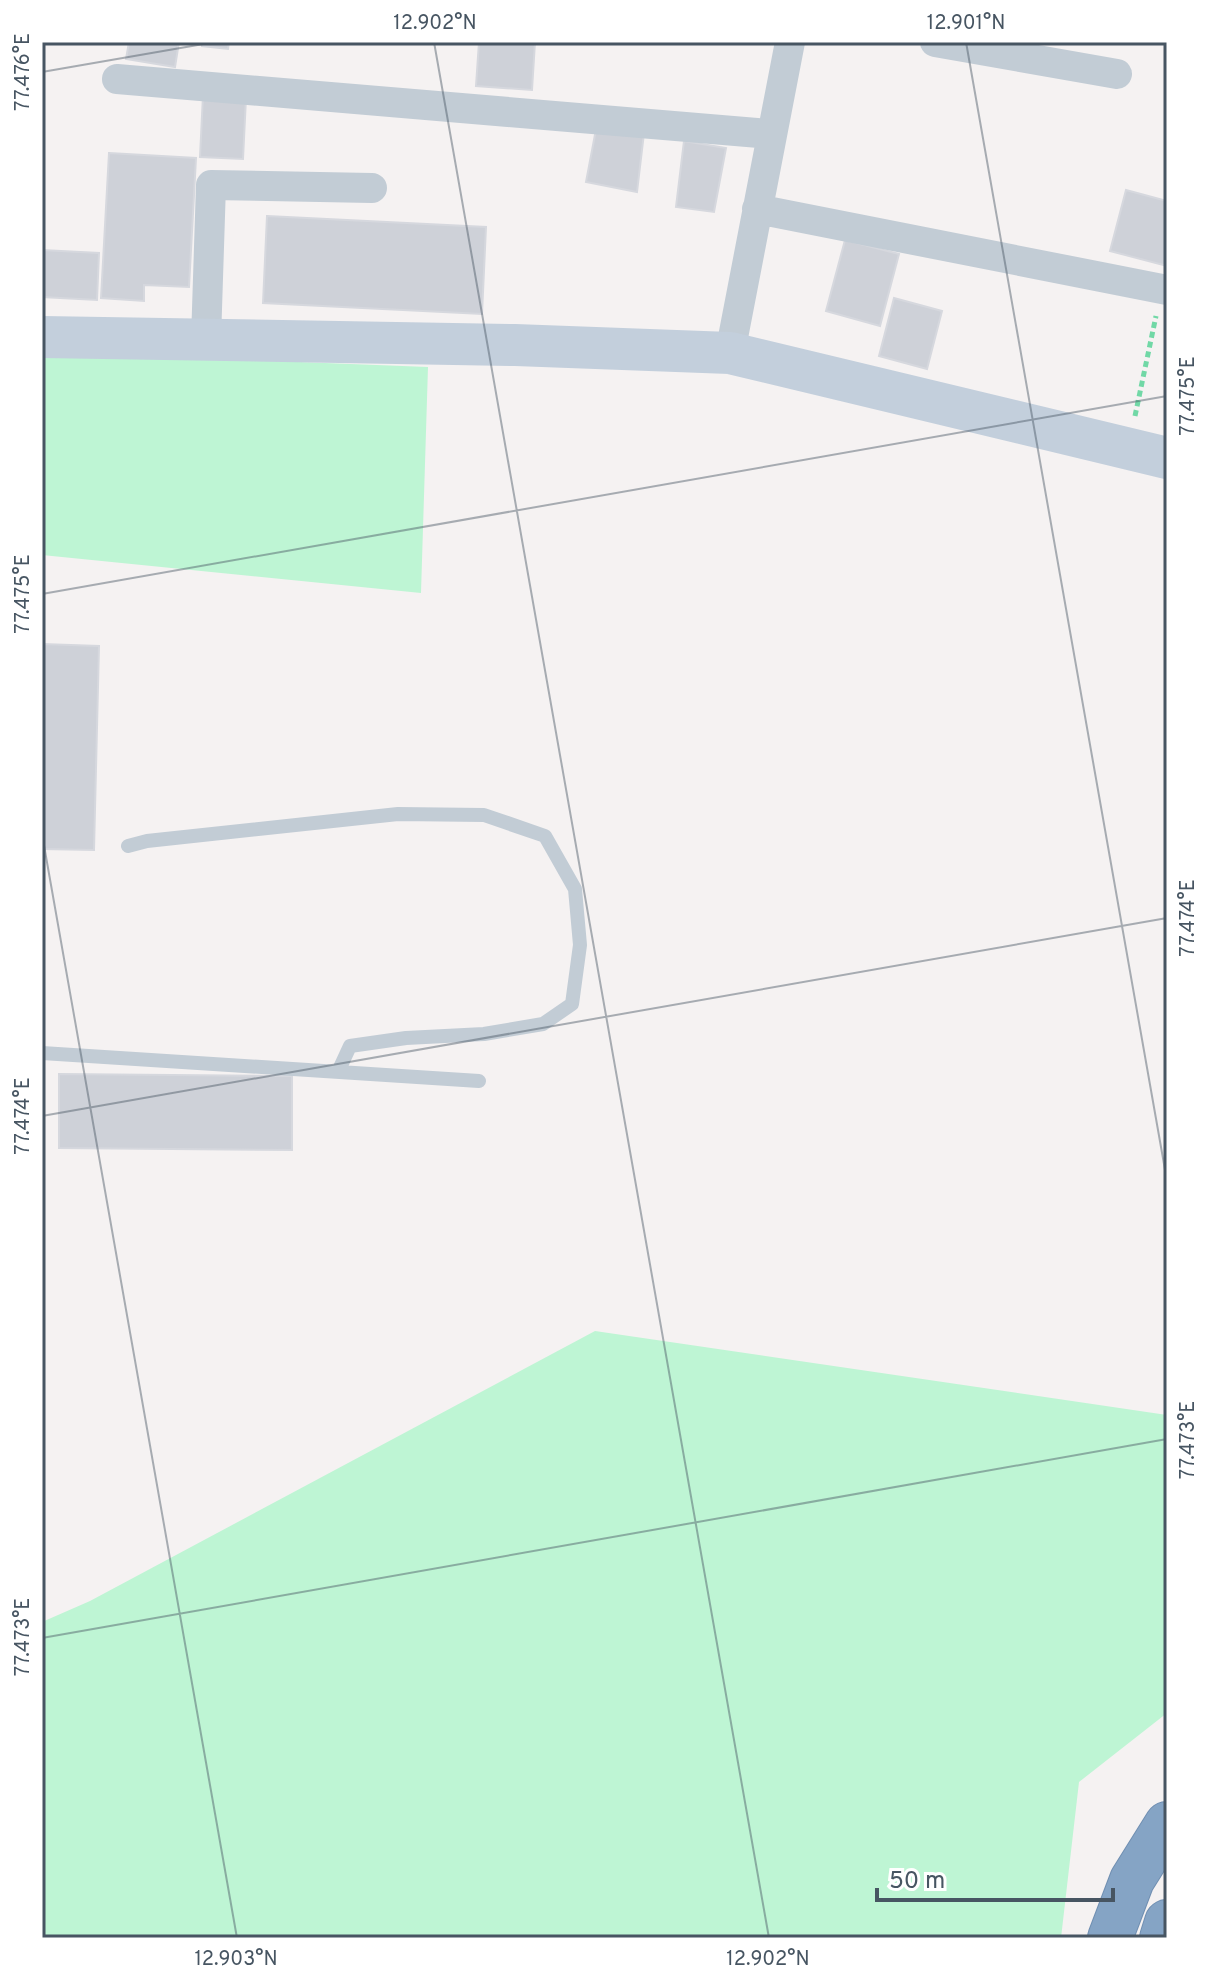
<svg xmlns="http://www.w3.org/2000/svg" width="1209" height="1980" viewBox="0 0 1209 1980" font-family="Overpass,sans-serif">
<style>
.green{fill:#bef5d4}
.building{fill:#ced1d8;stroke:#d6d8de;stroke-width:2}
.lines{fill:none;stroke-linecap:round;stroke-linejoin:round}
.highway-casing{stroke:#708fb2;stroke-width:46}
.path{stroke:#71d8a6;stroke-width:5;stroke-dasharray:6 4;stroke-linecap:butt}
.lane{stroke:#c2ccd5;stroke-width:14}
.street{stroke:#c2ccd5;stroke-width:30}
.secondary{stroke:#c3cfdc;stroke-width:42}
.highway{stroke:#85a4c5;stroke-width:44}
.ticks{fill:none;stroke:#475562;stroke-width:2;stroke-opacity:0.45}
.neatline{fill:none;stroke:#475562;stroke-width:3}
.ticks-label{font-size:20px;text-anchor:middle;fill:#475562}
</style>
<rect width="100%" height="100%" fill="#f5f2f2"/>
<path class="green" d="M42 352 428 367 421 593 42 555Z
M595 1331 1167 1415V1713L1079 1782 1061 1938H42V1622L90 1601Z"/>
<path class="building" d="M129 42H179L175 67 126 59Z
M202 42H229L228 49 202 46Z
M479 42H535L532 90 476 86Z
M203 95 246 98 243 159 200 157Z
M597 124 644 133 637 192 586 182Z
M684 141 726 148 714 212 676 207Z
M109 153 196 158 189 287 144 285V301L101 298Z
M1126 190 1167 201V266L1110 251Z
M267 216 486 227 482 314 263 303Z
M845 240 899 254 880 326 826 311Z
M42 250 99 253 97 300 42 297Z
M894 298 942 311 927 369 879 356Z
M42 644 99 646 94 850 42 849Z
M59 1074 292 1076V1150L59 1148Z"/>
<g class="lines">
<g class="highway-casing">
<path id="highway" d="M1110 1938 1132 1880 1167 1824
M1162 1938 1167 1922"/>
</g>
<path class="path" d="M1135 416 1156 316"/>
<path class="lane" d="M128 846 147 841 398 814 484 815 545 836 575 889 580 945 572 1004 543 1024 484 1034 406 1038 350 1046 338 1072
M42 1053 479 1081"/>
<path class="street" d="M935 42 1117 74
M117 79 770 134
M757 209 1167 290
M206 340 211 185 372 188
M730 353 790 42"/>
<path class="secondary" d="M42 337 515 345 730 353 1167 458"/>
<use href="#highway" class="highway"/>
</g>
<path class="ticks" d="M434 42 769 1938M966 42 1167 1181M42 72 215 42M42 594 1167 396M42 834 237 1938M42 1116 1167 918M42 1638 1167 1439"/>
<rect width="1209" height="1980" fill="none" stroke="#ffffff" stroke-width="88"/>
<path d="M877 1888v12h236v-12" fill="none" stroke="#475562" stroke-width="4"/>
<text x="889" y="1888" font-size="24" fill="#475562" stroke="#ffffff" stroke-width="6" paint-order="stroke">50 m</text>
<rect x="44" y="44" width="1121" height="1892" class="neatline"/>
<g class="ticks-label">
<text x="435" y="29">12.902°N</text>
<text x="966" y="29">12.901°N</text>
<text transform="translate(22 72) rotate(-90)" y="7">77.476°E</text>
<text transform="translate(1187 396) rotate(-90)" y="7">77.475°E</text>
<text transform="translate(22 594) rotate(-90)" y="7">77.475°E</text>
<text transform="translate(1187 918) rotate(-90)" y="7">77.474°E</text>
<text transform="translate(22 1116) rotate(-90)" y="7">77.474°E</text>
<text transform="translate(1187 1440) rotate(-90)" y="7">77.473°E</text>
<text transform="translate(22 1637) rotate(-90)" y="7">77.473°E</text>
<text x="236" y="1965">12.903°N</text>
<text x="768" y="1965">12.902°N</text>
</g>
</svg>
